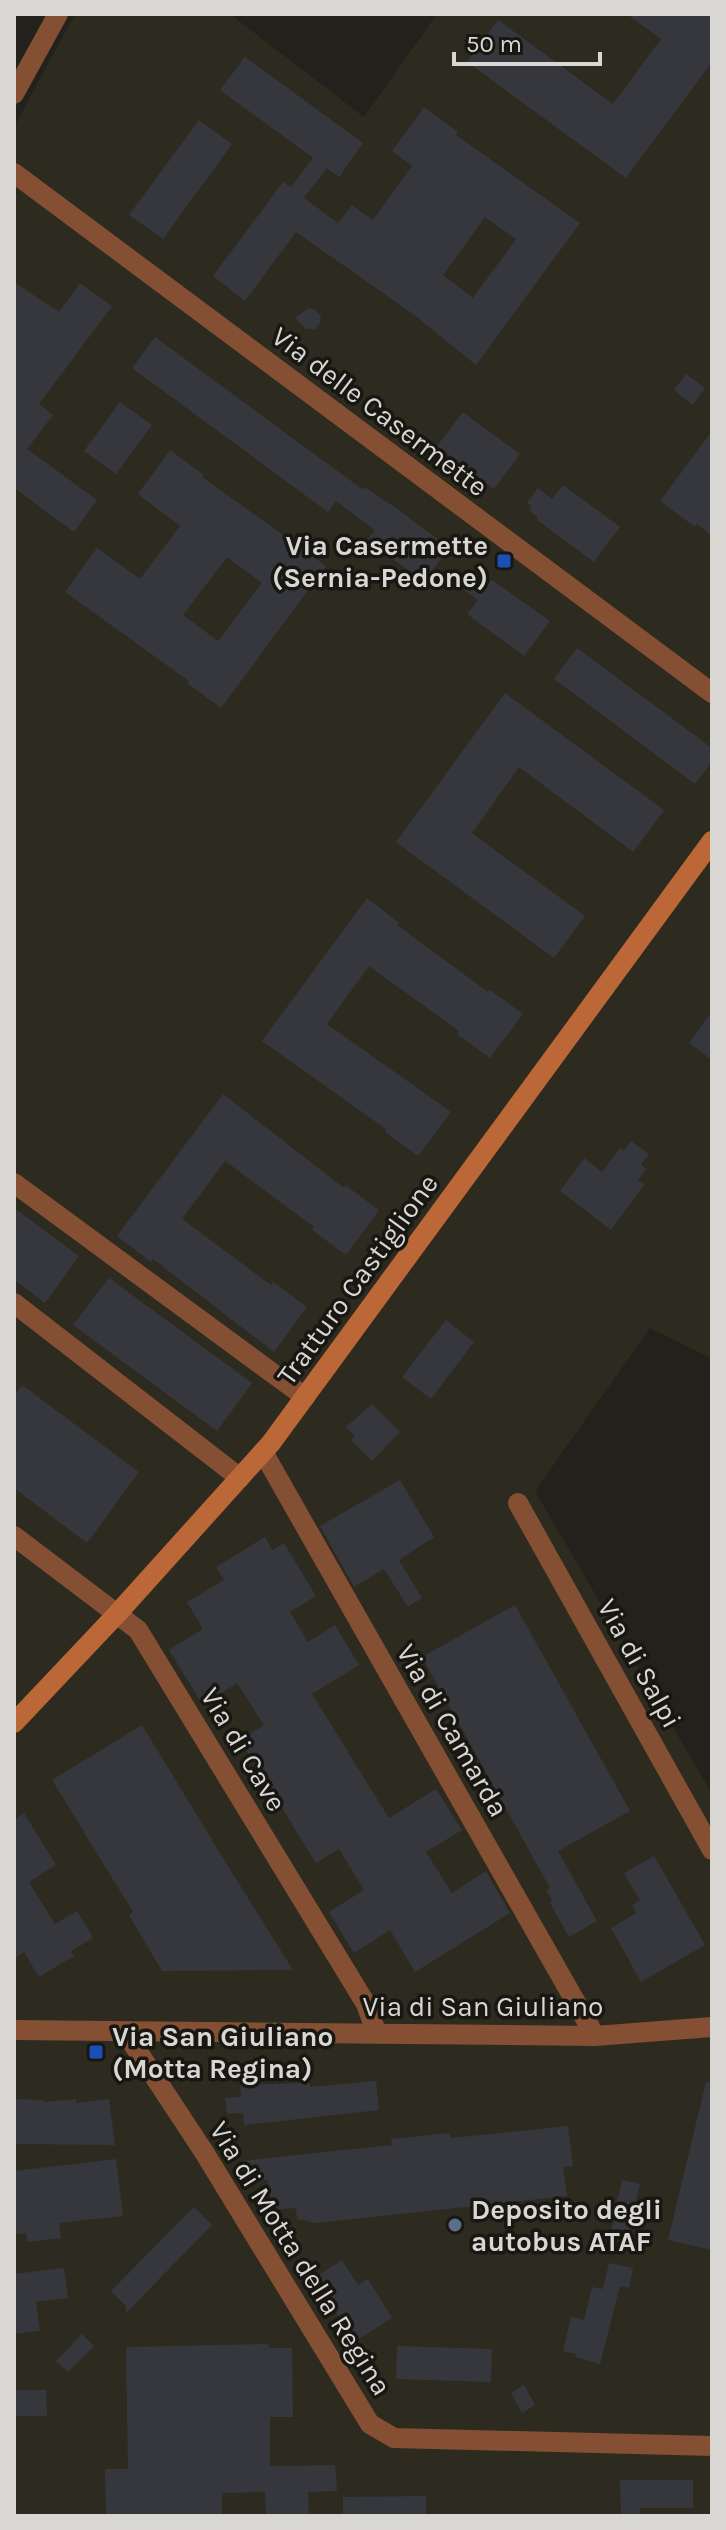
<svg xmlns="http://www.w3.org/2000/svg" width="726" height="2530" viewBox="0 0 726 2530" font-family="Karla,sans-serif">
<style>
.built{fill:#2d2b1f}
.building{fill:#36373d;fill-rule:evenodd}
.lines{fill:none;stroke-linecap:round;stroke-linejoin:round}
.street{stroke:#844f33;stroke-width:20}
.secondary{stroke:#bc6737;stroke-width:20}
.transit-dot{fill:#1a4fb4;stroke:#191712;stroke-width:3}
.service-dot{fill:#5c6f8a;stroke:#191712;stroke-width:3}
.labels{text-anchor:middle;stroke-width:7;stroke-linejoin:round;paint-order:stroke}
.street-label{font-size:28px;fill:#d8d7d3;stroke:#191712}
.poi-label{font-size:28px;font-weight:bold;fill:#d8d7d3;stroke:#191712;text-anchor:start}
</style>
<rect width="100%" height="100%" fill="#23211b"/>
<path class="built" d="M75 14H230L364 117 437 14H712V1359L650 1328 535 1491 712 1794V2516H14V127Z"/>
<path class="building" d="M627 14H712V62L626 178 467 62 498 20 613 104 661 39Z
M245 57 363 143 339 177 327 168 304 198 338 223 352 205 373 220 412 166 392 151 424 107 458 132 456 135 580 223 476 365 413 314 296 232 245 301 213 276 283 182 291 187 313 158 220 90ZM485 217 516 239 473 298 443 275Z
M199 120 232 144 163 239 129 215Z
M14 282 59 312 80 283 112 306 39 404 53 415 27 449 97 500 74 532 14 488Z
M308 308 315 310 321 316 320 323 315 329H306L295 318Z
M155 337 362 489 364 487 393 506 449 548 424 582 367 540 375 530 336 501 328 512 132 368Z
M686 374 705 388 693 405 674 390Z
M120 402 152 425 116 474 84 451Z
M463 412 520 454 494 489 437 446Z
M712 431V536L697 524 695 527 660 501Z
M170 450 204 475 202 477 326 566 221 708 187 683 189 681 65 592 97 548 140 579 180 526 138 494ZM227 557 262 583 218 641 183 615Z
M563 485 620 527 594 562 537 520 538 517 530 511 531 505 527 503 538 488 552 499Z
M474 574 479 578 481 575 490 582 492 580 550 621 524 656 467 614 478 600 463 589Z
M577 648 712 748V762L695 784 554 679Z
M505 693 664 810 633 852 519 767 472 833 585 916 554 958 396 842Z
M367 898 399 923 397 925 488 992 490 990 523 1014 490 1058 457 1034 459 1031 369 966 327 1024 451 1112 418 1156 385 1132 386 1129 262 1041Z
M712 1011V1060L689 1043Z
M223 1094 344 1188 345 1185 379 1210 346 1255 312 1230 314 1227 225 1161 182 1219 271 1285 273 1282 307 1307 274 1352 153 1259 151 1262 117 1236Z
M631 1141 649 1154 641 1165 646 1169 638 1180 644 1185 611 1230 560 1191 584 1158 602 1172 620 1148 624 1151Z
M14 1208 79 1256 45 1303 14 1280Z
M109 1278 252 1383 217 1431 73 1325Z
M446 1320 474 1342 431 1399 402 1377Z
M22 1385 139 1472 87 1543 14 1488V1396Z
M372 1404 400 1432 372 1461 351 1440 355 1436 346 1427Z
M400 1480 434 1537 399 1560 422 1598 408 1607 384 1569 354 1587 320 1526Z
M265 1537 272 1550 284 1543 316 1596 290 1612 308 1642 335 1625 359 1665 312 1694 389 1818 436 1789 462 1830 426 1852 452 1893 486 1871 510 1913 415 1972 390 1930 354 1953 329 1912 364 1890 339 1849 316 1863 240 1740 264 1725 237 1683 203 1705 169 1650 203 1629 187 1602 224 1580 216 1567Z
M515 1605 630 1811 558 1851 597 1921 569 1937 550 1903 552 1901 546 1890 550 1888 422 1657Z
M142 1725 223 1858 293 1970 162 1971 129 1915 133 1912 52 1780Z
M24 1813 56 1865 29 1882 55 1924 77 1911 93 1938 71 1951 74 1956 39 1977 24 1952 14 1959V1820Z
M654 1856 705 1945 641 1982 611 1928 636 1913 632 1905 640 1900 624 1873Z
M376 2081 379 2110 244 2125 243 2113 227 2114 225 2098 241 2097 240 2085 310 2083V2087Z
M706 2082 712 2083V2250L668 2240Z
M14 2099 43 2100 44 2102 76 2099V2103L109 2099 115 2145 14 2144Z
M568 2126 573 2166 563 2167 567 2196 316 2223 297 2219 296 2208 272 2210 268 2180 244 2183 241 2161 392 2145 391 2139 450 2133 451 2138Z
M116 2159 123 2216 59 2223 61 2238 28 2242 26 2233 14 2234V2171Z
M622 2180 640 2184 627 2243 609 2239Z
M194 2207 212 2225 126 2313V2306L111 2291Z
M342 2260 358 2285 368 2279 392 2318 354 2342 314 2278Z
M609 2263 633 2268 629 2288 620 2286 600 2364 575 2357 576 2354 563 2351 571 2317 584 2320 592 2287 603 2289Z
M64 2268 68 2298 36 2302 40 2331 14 2334V2274Z
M82 2334 94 2346 68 2372 56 2361Z
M268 2344 269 2348H292L293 2417H270V2466L335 2465 337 2491 308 2492 309 2516H266L265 2492 222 2493V2516H106L105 2469H128L126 2347Z
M397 2346 492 2349 491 2382 396 2379Z
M524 2385 535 2405 522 2413 511 2393Z
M14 2390H46L47 2416H14Z
M620 2480H693V2508H640L639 2516H621Z
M426 2496V2516H343V2497Z"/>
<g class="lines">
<path class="street" d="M14 94 58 14
M14 173 712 693
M14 1183 305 1397
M14 1303 240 1478
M263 1452 595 2036
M518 1503 712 1850
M14 1536 138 1630 366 2004 377 2034
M14 2030 595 2036 712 2027
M125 2032 204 2152 370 2424 394 2438 712 2446"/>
<path class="secondary" d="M14 1723 117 1614 271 1443 712 841"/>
</g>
<g class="transit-dot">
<rect x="496" y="553" width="16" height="16" rx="4"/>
<rect x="88" y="2044" width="16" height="16" rx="4"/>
</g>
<circle class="service-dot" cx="455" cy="2225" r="8"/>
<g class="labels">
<g class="street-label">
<text transform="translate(380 411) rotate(37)" y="10">Via delle Casermette</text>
<text transform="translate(357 1279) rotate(-54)" y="10">Tratturo Castiglione</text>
<text transform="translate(640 1663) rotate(61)" y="10">Via di Salpi</text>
<text transform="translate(453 1730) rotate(60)" y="10">Via di Camarda</text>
<text transform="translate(244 1749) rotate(59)" y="10">Via di Cave</text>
<text x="483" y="2016">Via di San Giuliano</text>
<text transform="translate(301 2258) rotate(58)" y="10">Via di Motta della Regina</text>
</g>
<g class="poi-label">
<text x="488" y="555" text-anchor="end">Via Casermette<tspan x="488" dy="32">(Sernia-Pedone)</tspan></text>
<text x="112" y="2046">Via San Giuliano<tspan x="112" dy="32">(Motta Regina)</tspan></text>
<text x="471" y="2219">Deposito degli<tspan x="471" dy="32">autobus ATAF</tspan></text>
</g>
</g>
<rect width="726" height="2530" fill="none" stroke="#d8d7d3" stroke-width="32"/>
<path d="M454 52v12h146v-12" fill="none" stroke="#d8d7d3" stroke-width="4"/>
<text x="466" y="52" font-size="24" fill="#d8d7d3" stroke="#191712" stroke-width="6" paint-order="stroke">50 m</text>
</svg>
